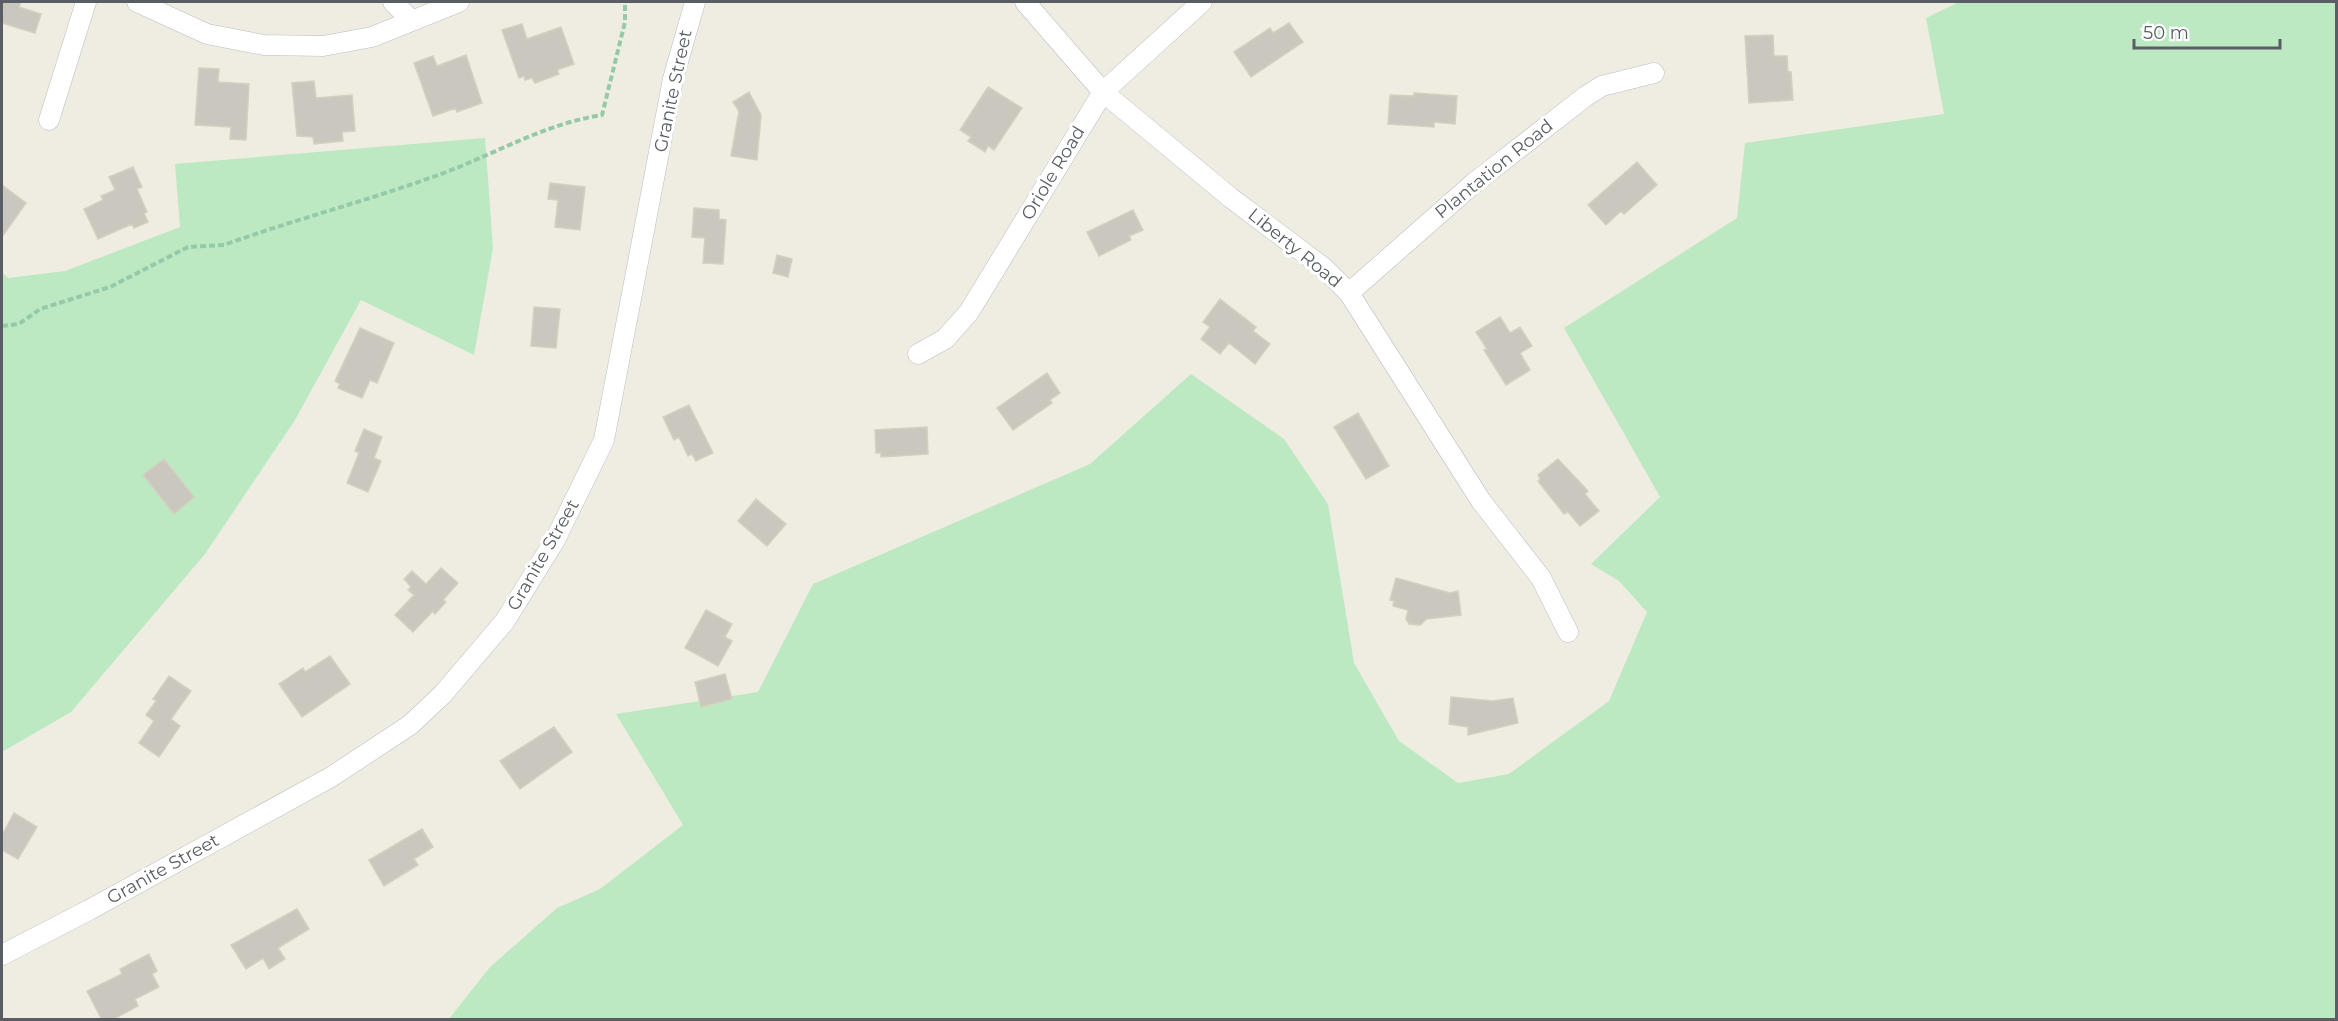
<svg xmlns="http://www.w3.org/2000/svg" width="2338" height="1021" viewBox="0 0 2338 1021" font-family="Montserrat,sans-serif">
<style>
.green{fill:#bce9c1}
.building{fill:#cac7bf;stroke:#d4d0c0;stroke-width:1.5}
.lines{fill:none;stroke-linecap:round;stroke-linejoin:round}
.street-casing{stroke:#babcc2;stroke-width:21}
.path{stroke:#94caaa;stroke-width:4;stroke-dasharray:6 3;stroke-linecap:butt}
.street{stroke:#fff;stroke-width:20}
.labels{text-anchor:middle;stroke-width:6;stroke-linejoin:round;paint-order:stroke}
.street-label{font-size:18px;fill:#5a5e64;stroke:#fff}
</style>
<rect width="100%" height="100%" fill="#efede2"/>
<path class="green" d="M1959 2H2336V1019L448 1020 490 967 557 908 600 889 683 825 616 714 758 692 813 584 1090 464 1191 374 1284 439 1328 504 1354 663 1399 741 1458 783 1509 774 1609 701 1647 612 1619 581 1591 564 1660 497 1564 328 1737 218 1745 143 1944 114 1926 18Z
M485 138 493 248 474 355 361 300 295 420 205 554 71 712 2 752V272L8 278 65 271 180 227 175 164Z"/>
<path class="building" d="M2 2H21L19 7 41 14 35 33 2 23Z
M1289 23 1303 42 1251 77 1234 52 1270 28 1273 33Z
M522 24 527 39 561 27 574 64 557 70 559 74 535 83 532 78 525 80 524 76 519 78 502 30Z
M1773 35 1774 56H1787L1788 72H1791L1793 100 1749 103 1745 36Z
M466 55 482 103 457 112 456 108 433 116 414 63 433 56 437 66Z
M199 68 219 69 218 82 249 84 246 140 230 139 231 127 195 125Z
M314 81 316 98 352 95 355 131 342 132 343 141 314 144 313 137 297 136 292 83Z
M988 87 1022 108 994 150 988 146 985 152 968 141 971 137 960 130Z
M749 92 761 115 757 160 731 156 739 111 733 102Z
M1414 93 1457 96 1455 124 1434 122V127L1388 124 1390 95 1414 96Z
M1637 162 1657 185 1624 214 1621 211 1606 225 1588 205Z
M133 167 142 187 137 189 147 212 144 213 148 222 134 228 132 224 98 239 84 209 103 200 101 196 115 190 109 177Z
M550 183 585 187 580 230 555 227 558 200 548 199Z
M2 185 26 203 2 237Z
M694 208 719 210V219L726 220 723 264 703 263 705 238 692 237Z
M1133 210 1143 230 1129 236 1131 240 1099 256 1087 232Z
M777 255 792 259 788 277 773 273Z
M1220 299 1256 327 1253 331 1270 344 1255 364 1229 343 1220 354 1201 339 1210 327 1203 322Z
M534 307 560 309 556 348 531 346Z
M1500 317 1510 333 1520 327 1532 346 1520 353 1530 370 1506 385 1484 350 1487 349 1476 332Z
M360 328 394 343 377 383 370 380 362 398 338 388 340 384 335 381Z
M1047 373 1060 393 1050 400 1052 403 1013 430 997 408Z
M689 405 713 453 696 461 692 454 688 456 679 437 674 440 663 417Z
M1358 413 1389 466 1366 479 1334 427Z
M927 427 928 454 881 457V453H876L875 430Z
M364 429 382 437 374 458 381 461 368 492 347 483 359 453 355 451Z
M164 459 194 497 174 514 143 475Z
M1558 459 1588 491 1585 494 1599 511 1580 526 1568 512 1564 514 1538 481 1540 479 1538 475Z
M756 499 786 524 767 546 738 521Z
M441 568 458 583 443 600 446 602 435 614 433 611 413 632 395 615 414 595 408 590 411 587 404 579 412 571 426 584Z
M1396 578 1450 593 1458 591 1461 615 1427 619 1420 625 1409 624 1406 619 1408 610 1393 606 1394 601 1390 600Z
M706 610 732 624 725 637 732 641 718 666 685 648Z
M330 656 350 684 302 717 279 684 303 668 305 672Z
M725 674 732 699 701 707 695 682Z
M169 676 191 691 171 719 180 726 159 757 139 743 154 721 146 715 156 701 153 699Z
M1451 697 1493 701 1513 698 1518 723 1468 735V727L1449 724Z
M554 727 572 752 520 789 500 761Z
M14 813 37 827 18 859 2 850V835Z
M422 829 433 847 414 859 418 865 384 886 369 860Z
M297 909 309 929 278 948 285 959 269 969 263 958 246 969 231 945Z
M149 954 157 971 152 974 159 987 135 999 138 1006 112 1020H102L87 991 122 974 120 969Z"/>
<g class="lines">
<g class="street-casing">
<path id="street" d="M137 2 207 34 264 45 323 46 372 37 459 2
M393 2 411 20
M1025 2 1103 92 1231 198 1324 268 1349 293 1481 501 1541 578 1568 632
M49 120 86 2
M1349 293 1474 183 1586 96 1602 86 1654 73
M918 354 945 339 969 312 1103 92 1202 2
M2 955 89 910 331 777 410 725 443 694 505 621 555 540 604 440 673 79 695 2"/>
</g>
<path class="path" d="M2 326 19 324 40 309 110 287 188 247 224 245C296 219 370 200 441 174 495 154 544 124 602 115L625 22V2"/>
<use href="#street" class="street"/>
</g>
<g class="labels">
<g class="street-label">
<text transform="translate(673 91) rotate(-78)" y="6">Granite Street</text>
<text transform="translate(1494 169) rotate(-39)" y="6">Plantation Road</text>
<text transform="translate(1053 173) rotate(-59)" y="6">Oriole Road</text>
<text transform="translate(1295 248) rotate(39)" y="6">Liberty Road</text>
<text transform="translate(543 555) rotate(-60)" y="6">Granite Street</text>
<text transform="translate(163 869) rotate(-29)" y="6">Granite Street</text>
</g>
</g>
<rect width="2338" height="1021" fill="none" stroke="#5a5e64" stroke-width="6"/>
<path d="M2134 39v9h146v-9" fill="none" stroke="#5a5e64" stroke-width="3"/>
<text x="2143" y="39" font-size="18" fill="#5a5e64" stroke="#ffffff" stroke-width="4.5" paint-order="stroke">50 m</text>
</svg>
